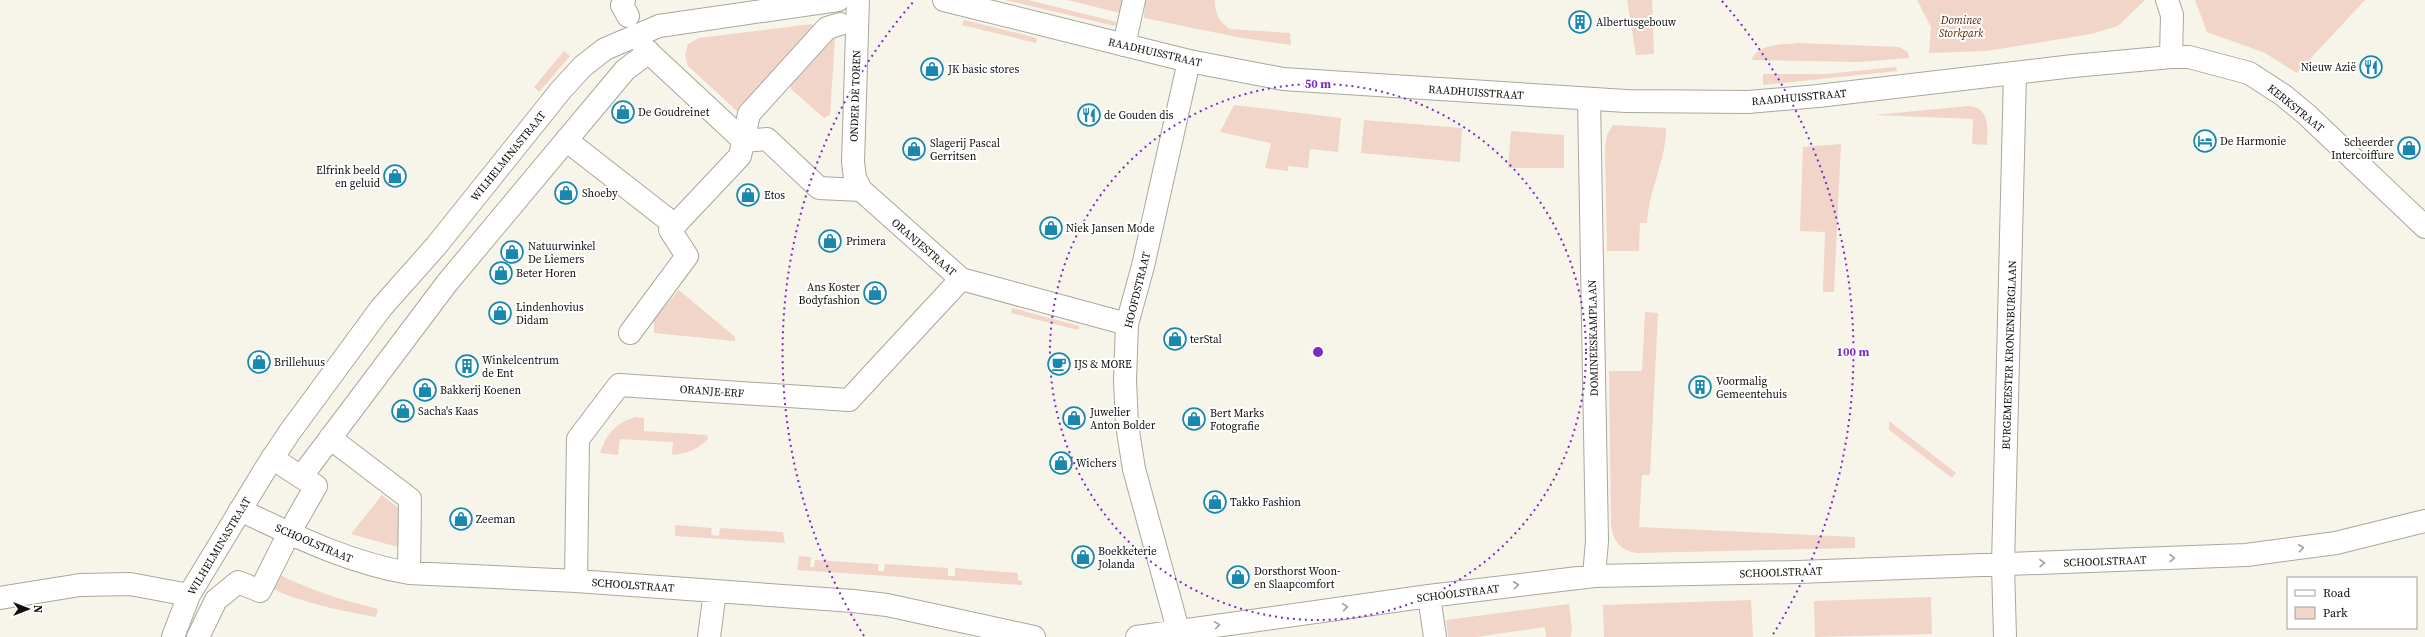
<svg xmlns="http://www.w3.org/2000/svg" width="2425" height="637" viewBox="0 0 2425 637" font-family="'Source Serif 4',serif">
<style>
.green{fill:#f0d5c8}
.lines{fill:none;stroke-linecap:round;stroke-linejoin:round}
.street-casing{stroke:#a9a79c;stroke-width:24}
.secondary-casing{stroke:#a9a79c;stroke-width:24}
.street{stroke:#fff;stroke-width:22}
.secondary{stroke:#fff;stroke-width:22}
.oneway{stroke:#9f9f9d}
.ring{fill:none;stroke:#7b2cbf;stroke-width:2;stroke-dasharray:2 4}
.labels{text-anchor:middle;stroke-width:4;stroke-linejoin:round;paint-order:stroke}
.park-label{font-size:11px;font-style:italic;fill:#552201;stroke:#fff}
.poi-label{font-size:11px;fill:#0f0f0b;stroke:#fff;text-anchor:start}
.street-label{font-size:11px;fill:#0f0f0b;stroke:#fff}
.centre{fill:#7b2cbf;stroke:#fff;stroke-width:2}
.ring-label{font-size:12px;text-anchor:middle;font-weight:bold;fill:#7b2cbf;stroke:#fff;stroke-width:4;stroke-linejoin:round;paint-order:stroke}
</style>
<rect width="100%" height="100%" fill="#f7f5e9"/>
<path class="green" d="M1005 0H1028L1117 22 1115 26Z
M1067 0H1124V14Z
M1145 0H1215C1215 13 1219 22 1230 29L1290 33 1291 45 1242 38 1144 18Z
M1627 0H1652L1654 54 1636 55Z
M1917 0H2145L2118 26 2091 34 1987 51 1929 53 1931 27Z
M2195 0H2365L2297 73 2265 53 2207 32Z
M964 20 1037 38 1036 43 962 25Z
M812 24 814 27 737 111 688 66 685 55 688 44 699 38Z
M828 35 835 39 830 115 824 118 791 89 790 83Z
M1799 43 1899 47 1908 52 1909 58 1859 62 1751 60C1759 43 1782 45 1799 43Z
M564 51 570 56 539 92 534 87Z
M1896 67 1897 71 1763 85V74H1825Z
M1234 105 1341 118 1338 152 1310 149 1308 168 1288 166V171L1265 168 1271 143 1220 132Z
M1968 106C1990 107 1988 128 1987 145L1972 144 1973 119 1874 115Z
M1364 120 1462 128 1460 162 1361 153Z
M1613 125 1666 128C1666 162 1649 188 1647 223H1640L1639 251H1607L1605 148 1607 135Z
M1511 131 1564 135V168H1508Z
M1841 144 1834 292H1823L1825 232 1800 231 1803 147Z
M679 290 735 337V341L654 333V319Z
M1012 308 1079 326 1078 330 1011 313Z
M1645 312 1658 313 1650 475H1642L1639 527 1855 537V548L1638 553C1621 551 1614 542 1611 526L1609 371H1642Z
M635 417 644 418V431L707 435 708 439C698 450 687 453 672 455L673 442 620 439 618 455 600 453C606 434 616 423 635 417Z
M1889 421 1956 473 1952 478 1889 430Z
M382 495 401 510V548L351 534Z
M675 525 712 528 711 535 719 536 720 528 783 532 785 543 675 536Z
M799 556 811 557 810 567H814L815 560 878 564V571H884L885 564 948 568V576H955V568L1018 573V580L1022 581V585L797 570Z
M276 573C309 590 342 600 378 609L376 617C339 610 304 604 269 587Z
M1931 597 1932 634 1815 637 1814 601Z
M1751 600 1753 637H1604L1603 605Z
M1569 604 1572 630 1570 637H1546L1545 627 1476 637H1448L1446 620Z"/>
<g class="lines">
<g class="street-casing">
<path id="street" d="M624 0 622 5 628 16
M858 0 853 162 855 178 861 190
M2167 0 2172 15 2171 57
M1124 45 1134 0
M644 48 744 141 767 139 819 188 861 190 961 279 1127 324
M1589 99 1597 541 1594 576
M566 140 675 225 670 230 687 256 630 333
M675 225 740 156 749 114 827 28 840 24
M330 438 410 499 409 573
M272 458 301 477 447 283 625 70 649 52
M240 510C295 536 349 563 409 573L576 581 853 601 887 605 1034 637
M296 521 316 486 301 477
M576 581 578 439 619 385 849 400 961 279
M1429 596 1435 637
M198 637 216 600 238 582 260 591 283 545
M709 637 715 591
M1137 637 1429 596 1594 576 1798 572 2246 555 2336 543 2425 521
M1180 637 1134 469 1127 425 1125 380 1127 324 1143 266 1189 61
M2005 637 2003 565 2015 73"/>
</g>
<g class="secondary-casing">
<path id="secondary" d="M944 0 1189 61 1283 79 1626 101 1748 102 1818 96 2073 66 2171 57H2189L2249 73 2283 95 2306 114 2425 227
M0 598 80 585 130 584 189 595
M173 637 189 595 266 468 289 433 381 308 436 246 561 90 583 66 605 49 659 26 838 0"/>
</g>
<use href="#street" class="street"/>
<use href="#secondary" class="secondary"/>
</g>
<defs><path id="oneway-chevron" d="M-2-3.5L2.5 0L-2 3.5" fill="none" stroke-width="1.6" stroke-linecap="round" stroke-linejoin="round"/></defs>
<g class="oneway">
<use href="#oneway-chevron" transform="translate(2301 548) rotate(-8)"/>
<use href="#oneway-chevron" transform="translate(2172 558) rotate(-2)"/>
<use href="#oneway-chevron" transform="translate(2042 563) rotate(-2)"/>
<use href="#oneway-chevron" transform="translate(1516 585) rotate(-7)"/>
<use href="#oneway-chevron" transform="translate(1345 607) rotate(-8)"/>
<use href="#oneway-chevron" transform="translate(1217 625) rotate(-8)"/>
</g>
<g class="ring">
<circle cx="1318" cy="352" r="268"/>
<path d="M864 636A535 535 0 0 1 914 1M1722 1A535 535 0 0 1 1772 636"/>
</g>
<defs>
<g id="building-ring" transform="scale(1.15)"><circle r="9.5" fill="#fff" stroke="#1a88ae" stroke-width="1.5"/><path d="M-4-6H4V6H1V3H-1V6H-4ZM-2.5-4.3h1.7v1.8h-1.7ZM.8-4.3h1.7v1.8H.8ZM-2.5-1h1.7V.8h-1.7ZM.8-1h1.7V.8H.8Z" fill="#1a88ae"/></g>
<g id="restaurant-ring" transform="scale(1.15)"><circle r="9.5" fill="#fff" stroke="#1a88ae" stroke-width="1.5"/><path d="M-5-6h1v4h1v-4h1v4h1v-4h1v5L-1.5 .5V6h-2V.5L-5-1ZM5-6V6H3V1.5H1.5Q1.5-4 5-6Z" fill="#1a88ae"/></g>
<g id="shop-ring" transform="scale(1.15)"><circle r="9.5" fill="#fff" stroke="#1a88ae" stroke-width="1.5"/><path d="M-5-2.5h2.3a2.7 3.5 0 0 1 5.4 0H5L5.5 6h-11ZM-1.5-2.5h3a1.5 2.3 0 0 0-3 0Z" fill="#1a88ae"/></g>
<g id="hotel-ring" transform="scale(1.15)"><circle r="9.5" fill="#fff" stroke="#1a88ae" stroke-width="1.5"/><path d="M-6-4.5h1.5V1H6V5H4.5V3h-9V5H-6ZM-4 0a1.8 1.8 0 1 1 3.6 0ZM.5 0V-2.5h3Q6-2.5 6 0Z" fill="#1a88ae"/></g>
<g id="cafe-ring" transform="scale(1.15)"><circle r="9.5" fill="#fff" stroke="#1a88ae" stroke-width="1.5"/><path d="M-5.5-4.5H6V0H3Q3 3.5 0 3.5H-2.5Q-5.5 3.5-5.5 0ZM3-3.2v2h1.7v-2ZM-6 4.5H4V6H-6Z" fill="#1a88ae"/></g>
</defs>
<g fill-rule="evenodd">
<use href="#building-ring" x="1580" y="22"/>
<use href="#restaurant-ring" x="2371" y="67"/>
<use href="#shop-ring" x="932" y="69"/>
<use href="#shop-ring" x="623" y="112"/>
<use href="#restaurant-ring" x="1089" y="115"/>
<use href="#hotel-ring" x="2205" y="141"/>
<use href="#shop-ring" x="2409" y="148"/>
<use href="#shop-ring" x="914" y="149"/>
<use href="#shop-ring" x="395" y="176"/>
<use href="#shop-ring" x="566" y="193"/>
<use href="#shop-ring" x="748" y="195"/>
<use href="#shop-ring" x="1051" y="228"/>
<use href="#shop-ring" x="830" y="241"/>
<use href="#shop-ring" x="512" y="252"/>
<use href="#shop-ring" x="501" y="273"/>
<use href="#shop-ring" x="875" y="293"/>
<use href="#shop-ring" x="500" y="313"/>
<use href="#shop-ring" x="1175" y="339"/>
<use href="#shop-ring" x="259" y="362"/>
<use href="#cafe-ring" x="1059" y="364"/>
<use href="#building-ring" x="467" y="366"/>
<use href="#building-ring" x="1700" y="387"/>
<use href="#shop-ring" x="425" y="390"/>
<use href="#shop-ring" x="403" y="411"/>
<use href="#shop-ring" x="1074" y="418"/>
<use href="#shop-ring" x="1194" y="419"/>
<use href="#shop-ring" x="1061" y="463"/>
<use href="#shop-ring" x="1215" y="502"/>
<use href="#shop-ring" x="461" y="519"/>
<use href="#shop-ring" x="1083" y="557"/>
<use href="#shop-ring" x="1238" y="577"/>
</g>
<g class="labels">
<g class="park-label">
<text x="1961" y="24">Dominee<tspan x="1961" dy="13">Storkpark</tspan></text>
</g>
<g class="poi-label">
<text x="1596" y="26">Albertusgebouw</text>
<text x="2356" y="71" text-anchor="end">Nieuw Azië</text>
<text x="948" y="73">JK basic stores</text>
<text x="638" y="116">De Goudreinet</text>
<text x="1104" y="119">de Gouden dis</text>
<text x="2220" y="145">De Harmonie</text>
<text x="2394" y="146" text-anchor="end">Scheerder<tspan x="2394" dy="13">Intercoiffure</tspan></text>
<text x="930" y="147">Slagerij Pascal<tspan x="930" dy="13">Gerritsen</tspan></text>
<text x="380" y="174" text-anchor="end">Elfrink beeld<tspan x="380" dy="13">en geluid</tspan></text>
<text x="582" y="197">Shoeby</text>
<text x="764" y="199">Etos</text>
<text x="1066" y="232">Niek Jansen Mode</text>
<text x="846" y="245">Primera</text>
<text x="528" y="250">Natuurwinkel<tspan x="528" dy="13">De Liemers</tspan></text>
<text x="516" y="277">Beter Horen</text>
<text x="860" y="291" text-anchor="end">Ans Koster<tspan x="860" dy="13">Bodyfashion</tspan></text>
<text x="516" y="311">Lindenhovius<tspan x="516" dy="13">Didam</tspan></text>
<text x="1190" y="343">terStal</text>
<text x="482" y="364">Winkelcentrum<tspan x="482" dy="13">de Ent</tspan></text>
<text x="274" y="366">Brillehuus</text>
<text x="1074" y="368">IJS &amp; MORE</text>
<text x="1716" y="385">Voormalig<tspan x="1716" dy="13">Gemeentehuis</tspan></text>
<text x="440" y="394">Bakkerij Koenen</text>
<text x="418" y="415">Sacha's Kaas</text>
<text x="1090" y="416">Juwelier<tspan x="1090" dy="13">Anton Bolder</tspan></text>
<text x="1210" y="417">Bert Marks<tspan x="1210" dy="13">Fotografie</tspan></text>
<text x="1076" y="467">Wichers</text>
<text x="1230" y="506">Takko Fashion</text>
<text x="476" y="523">Zeeman</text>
<text x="1098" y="555">Boekketerie<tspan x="1098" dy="13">Jolanda</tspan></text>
<text x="1254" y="575">Dorsthorst Woon-<tspan x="1254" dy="13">en Slaapcomfort</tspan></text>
</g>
<g class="street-label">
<text transform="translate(1155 52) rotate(13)" y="4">RAADHUISSTRAAT</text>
<text transform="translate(1476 92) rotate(4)" y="4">RAADHUISSTRAAT</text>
<text transform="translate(855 96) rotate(-88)" y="4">ONDER DE TOREN</text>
<text transform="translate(1799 97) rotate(-5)" y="4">RAADHUISSTRAAT</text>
<text transform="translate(2296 108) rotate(39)" y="4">KERKSTRAAT</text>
<text transform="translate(508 156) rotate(-51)" y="4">WILHELMINASTRAAT</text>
<text transform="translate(924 247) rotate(41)" y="4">ORANJESTRAAT</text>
<text transform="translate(1137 290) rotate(-76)" y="4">HOOFDSTRAAT</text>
<text transform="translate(1593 338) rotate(-91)" y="4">DOMINEESKAMPLAAN</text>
<text transform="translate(2009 355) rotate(-88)" y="4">BURGEMEESTER KRONENBURGLAAN</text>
<text transform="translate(712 391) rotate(4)" y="4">ORANJE-ERF</text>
<text transform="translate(314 543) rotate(23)" y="4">SCHOOLSTRAAT</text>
<text transform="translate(219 546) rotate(-59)" y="4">WILHELMINASTRAAT</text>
<text transform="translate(2105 561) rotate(-2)" y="4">SCHOOLSTRAAT</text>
<text transform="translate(1781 572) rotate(-2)" y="4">SCHOOLSTRAAT</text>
<text transform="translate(633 585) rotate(4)" y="4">SCHOOLSTRAAT</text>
<text transform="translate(1458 593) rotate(-7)" y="4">SCHOOLSTRAAT</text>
</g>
</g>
<circle cx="1318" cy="352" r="6" class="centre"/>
<g class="ring-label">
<text x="1318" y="88">50 m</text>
<text x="1853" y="356">100 m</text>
</g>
<rect x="2287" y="577" width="130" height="52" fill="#ffffff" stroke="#9f9f9d"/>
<rect x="2295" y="590" width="20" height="6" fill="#ffffff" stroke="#9f9f9d"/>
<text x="2323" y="597" font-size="12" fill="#0f0f0b">Road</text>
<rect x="2295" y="607" width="20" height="12" fill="#f0d5c8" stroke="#9f9f9d"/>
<text x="2323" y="617" font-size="12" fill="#0f0f0b">Park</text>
<g transform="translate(28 609) rotate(90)" stroke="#ffffff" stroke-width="3" paint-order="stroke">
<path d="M0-3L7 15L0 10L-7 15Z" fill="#0f0f0b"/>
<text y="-6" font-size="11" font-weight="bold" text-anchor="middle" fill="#0f0f0b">N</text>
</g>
</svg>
